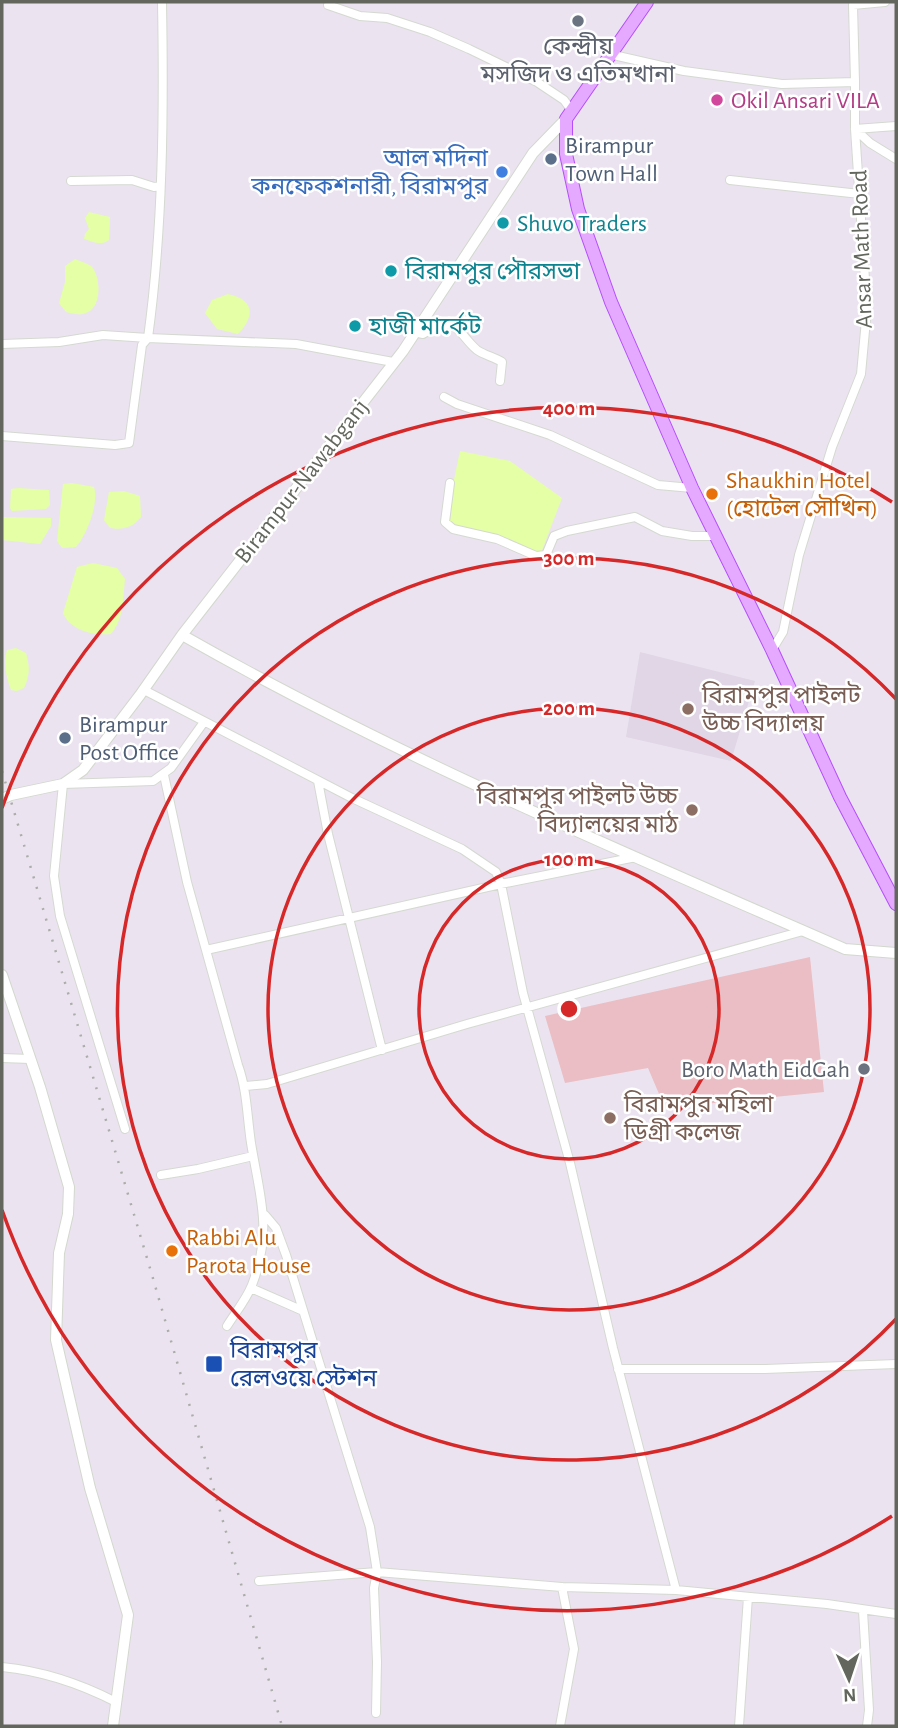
<svg xmlns="http://www.w3.org/2000/svg" width="898" height="1728" viewBox="0 0 898 1728" font-family="'Alegreya Sans','Noto Sans Bengali',sans-serif">
<style>
.education{fill:#e0d6e5}
.green{fill:#eabec4}
.water{fill:#e4ffa5}
.lines{fill:none;stroke-linecap:round;stroke-linejoin:round}
.street-casing{stroke:#d5d9d1;stroke-width:10}
.secondary-casing{stroke:#d3d8ce;stroke-width:12}
.primary-casing{stroke:#b44eff;stroke-width:14}
.street{stroke:#fff;stroke-width:8}
.secondary{stroke:#fff;stroke-width:10}
.primary{stroke:#e5aaff;stroke-width:12}
.rail{stroke:#acadaa;stroke-width:2.5;stroke-dasharray:2 9;stroke-linecap:butt}
.ring{fill:none;stroke:#d62828;stroke-width:3.5}
.worship-dot{fill:#6b7280;stroke:#fff;stroke-width:2.5}
.hotel-dot{fill:#d1479c;stroke:#fff;stroke-width:2.5}
.service-dot{fill:#5c6f8a;stroke:#fff;stroke-width:2.5}
.shop-dot{fill:#3f7fe0;stroke:#fff;stroke-width:2.5}
.culture-dot{fill:#0f9aa8;stroke:#fff;stroke-width:2.5}
.food-dot{fill:#e8710a;stroke:#fff;stroke-width:2.5}
.education-dot{fill:#8d6e63;stroke:#fff;stroke-width:2.5}
.transit-dot{fill:#1a4fb4;stroke:#fff;stroke-width:2.5}
.labels{text-anchor:middle;stroke-width:5;stroke-linejoin:round;paint-order:stroke}
.worship-label{font-size:24px;fill:#5b616d;stroke:#fff}
.hotel-label{font-size:24px;fill:#b23c85;stroke:#fff;text-anchor:start}
.service-label{font-size:24px;fill:#4e5e75;stroke:#fff;text-anchor:start}
.shop-label{font-size:24px;fill:#366cbe;stroke:#fff;text-anchor:end}
.culture-label{font-size:24px;fill:#0d838f;stroke:#fff;text-anchor:start}
.street-label{font-size:24px;fill:#62665c;stroke:#fff}
.food-label{font-size:24px;fill:#c56008;stroke:#fff;text-anchor:start}
.education-label{font-size:24px;fill:#785e54;stroke:#fff;text-anchor:start}
.transit-label{font-size:24px;fill:#164399;stroke:#fff;text-anchor:start}
.centre{fill:#d62828;stroke:#fff;stroke-width:3.5}
.ring-label{font-size:21px;text-anchor:middle;font-weight:bold;fill:#d62828;stroke:#fff;stroke-width:5;stroke-linejoin:round;paint-order:stroke}
</style>
<rect width="100%" height="100%" fill="#ebe4f0"/>
<path class="education" d="M640 652 755 681 731 761 626 737Z"/>
<path class="green" d="M810 957 824 1092 665 1108 648 1068 565 1083 545 1016Z"/>
<path class="water" d="M89 212 110 217 109 240C100 246 94 242 84 239L85 234 89 229 85 218Z
M75 259C79 261 87 263 91 266 101 276 102 305 88 312 81 316 73 314 66 312L59 303 65 282V266Z
M228 294C255 300 255 316 238 334L217 329 205 313 212 300Z
M460 451 510 461 562 498 541 553 499 536 449 524V503Z
M72 483 94 487C99 504 87 534 76 547L62 548 57 541 63 484Z
M18 488 49 490 50 505 46 509 12 511 10 508 11 489Z
M124 491 140 496 141 517C132 528 123 530 110 528L104 520 109 492Z
M2 517 51 518V526L40 544 2 540Z
M93 563 117 568 125 579C123 598 124 619 111 634 93 636 70 630 63 613L77 567Z
M16 648 26 653C30 667 30 675 24 688L17 691 11 690C6 677 3 663 7 650Z"/>
<g class="lines">
<g class="street-casing">
<path id="street" d="M162 2C164 114 163 227 148 338L296 344 393 362
M328 5 360 16 387 18 430 32 469 49 537 82 564 100 572 111
M609 54 684 71 782 84 855 82V129L867 309 861 374 832 447 799 555 783 632 772 650
M855 82 853 5 885 2
M855 129 870 143 896 159
M855 129 896 126
M730 180 860 194
M71 181 132 180 154 187 160 186
M414 332 423 334C457 311 456 332 477 350 484 355 494 357 502 362L500 381
M2 344 59 342 103 335 148 338
M444 397 457 404 550 435 658 485 692 488
M2 436 115 445 129 443 142 345 148 338
M450 483 445 522 453 529 497 539 536 556 546 555 554 536 567 531 635 517 662 531 692 536H715
M144 690 352 798 462 849 496 872 501 884 523 993 570 1163 613 1348 676 1590
M164 775 187 882 238 1065C247 1090 247 1116 251 1143 260 1198 273 1230 252 1285 246 1300 235 1313 227 1326
M318 781 328 834 382 1050
M206 950 501 884 636 857
M2 1058 30 1059
M246 1086 267 1084 467 1024 803 931
M125 1129 60 916 54 876 63 784 153 781 171 768 204 722
M161 1175 198 1169 253 1156
M265 1215 276 1228 286 1255 370 1527 377 1572 374 1588 377 1662 376 1713
M251 1288 301 1310
M618 1369H765L896 1364
M259 1581 377 1572 562 1587 676 1590 827 1604 896 1614
M863 1611 869 1710 867 1726
M2 1667C43 1671 79 1683 116 1702
M560 1726 574 1649 562 1587
M739 1726 748 1597"/>
</g>
<g class="secondary-casing">
<path id="secondary" d="M182 635C395 756 621 851 845 949L896 953
M2 799 11 795 63 784 83 770 140 695 182 635 403 351 533 153 566 119
M2 975 40 1087 69 1187 68 1214 59 1253 56 1340 90 1488 128 1615 113 1726"/>
</g>
<g class="primary-casing">
<path id="primary" d="M647 2 566 119V154L578 209 611 302 692 488 772 650 840 797 896 904"/>
</g>
<use href="#street" class="street"/>
<use href="#secondary" class="secondary"/>
<use href="#primary" class="primary"/>
<path class="rail" d="M2 771 152 1275 282 1726"/>
</g>
<g class="ring">
<circle cx="569" cy="1009" r="150"/>
<circle cx="569" cy="1009" r="301"/>
<path d="M896 1319A451 451 0 1 1 896 699"/>
<path d="M892 1516A601 601 0 0 1 2 1210M2 808A601 601 0 0 1 892 502"/>
</g>
<g class="worship-dot">
<circle cx="578" cy="21" r="7"/>
<circle cx="864" cy="1069" r="7"/>
</g>
<circle class="hotel-dot" cx="717" cy="100" r="7"/>
<g class="service-dot">
<circle cx="551" cy="159" r="7"/>
<circle cx="65" cy="738" r="7"/>
</g>
<circle class="shop-dot" cx="502" cy="172" r="7"/>
<g class="culture-dot">
<circle cx="503" cy="223" r="7"/>
<circle cx="391" cy="271" r="7"/>
<circle cx="355" cy="326" r="7"/>
</g>
<g class="food-dot">
<circle cx="712" cy="494" r="7"/>
<circle cx="172" cy="1251" r="7"/>
</g>
<g class="education-dot">
<circle cx="688" cy="709" r="7"/>
<circle cx="692" cy="810" r="7"/>
<circle cx="610" cy="1118" r="7"/>
</g>
<rect class="transit-dot" x="205" y="1355" width="18" height="18" rx="3.5"/>
<g class="labels">
<g class="worship-label">
<text x="578" y="54">কেন্দ্রীয়<tspan x="578" dy="28">মসজিদ ও এতিমখানা</tspan></text>
<text x="850" y="1077" text-anchor="end">Boro Math EidGah</text>
</g>
<g class="hotel-label">
<text x="731" y="108">Okil Ansari VILA</text>
</g>
<g class="service-label">
<text x="565" y="153">Birampur<tspan x="565" dy="28">Town Hall</tspan></text>
<text x="79" y="732">Birampur<tspan x="79" dy="28">Post Office</tspan></text>
</g>
<g class="shop-label">
<text x="488" y="166">আল মদিনা<tspan x="488" dy="28">কনফেকশনারী, বিরামপুর</tspan></text>
</g>
<g class="culture-label">
<text x="517" y="231">Shuvo Traders</text>
<text x="405" y="279">বিরামপুর পৌরসভা</text>
<text x="369" y="334">হাজী মার্কেট</text>
</g>
<g class="street-label">
<text transform="translate(861 249) rotate(-92)" y="8">Ansar Math Road</text>
<text transform="translate(301 481) rotate(-52)" y="8">Birampur-Nawabganj</text>
</g>
<g class="food-label">
<text x="726" y="488">Shaukhin Hotel<tspan x="726" dy="28">(হোটেল সৌখিন)</tspan></text>
<text x="186" y="1245">Rabbi Alu<tspan x="186" dy="28">Parota House</tspan></text>
</g>
<g class="education-label">
<text x="702" y="703">বিরামপুর পাইলট<tspan x="702" dy="28">উচ্চ বিদ্যালয়</tspan></text>
<text x="678" y="804" text-anchor="end">বিরামপুর পাইলট উচ্চ<tspan x="678" dy="28">বিদ্যালয়ের মাঠ</tspan></text>
<text x="624" y="1112">বিরামপুর মহিলা<tspan x="624" dy="28">ডিগ্রী কলেজ</tspan></text>
</g>
<g class="transit-label">
<text x="230" y="1358">বিরামপুর<tspan x="230" dy="28">রেলওয়ে স্টেশন</tspan></text>
</g>
</g>
<circle cx="569" cy="1009" r="10" class="centre"/>
<g class="ring-label">
<text x="569" y="415">400 m</text>
<text x="569" y="565">300 m</text>
<text x="569" y="715">200 m</text>
<text x="569" y="866">100 m</text>
</g>
<rect width="898" height="1728" fill="none" stroke="#62665c" stroke-width="7"/>
<g transform="translate(849 1679) rotate(177)" stroke="#ffffff" stroke-width="5" paint-order="stroke">
<path d="M0-5L12 26L0 18L-12 26Z" fill="#62665c"/>
<text y="-10" font-size="19" font-weight="bold" text-anchor="middle" fill="#62665c">N</text>
</g>
</svg>
